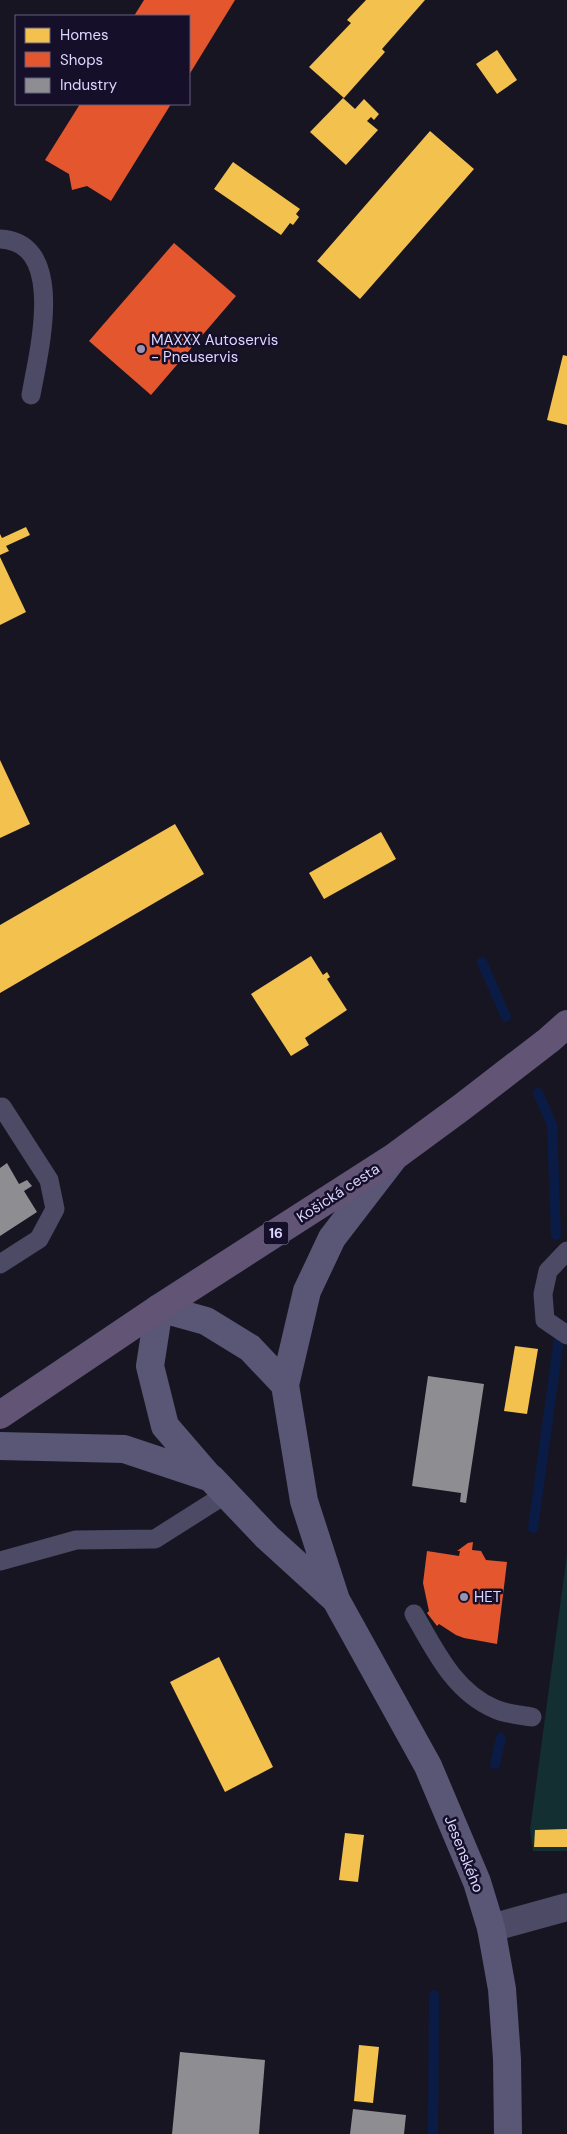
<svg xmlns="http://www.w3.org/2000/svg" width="567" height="2134" viewBox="0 0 567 2134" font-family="'DM Sans',sans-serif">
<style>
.green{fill:#132f31}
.homes{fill:#f2c14e}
.shops{fill:#e4572e}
.industry{fill:#8d8d92}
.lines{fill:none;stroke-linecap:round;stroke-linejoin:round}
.stream{stroke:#0a1c45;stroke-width:10}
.lane{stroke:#4c4a64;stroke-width:19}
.street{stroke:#4c4a64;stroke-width:28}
.secondary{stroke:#595676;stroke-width:28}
.primary{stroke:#615475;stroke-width:28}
.poi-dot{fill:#9893b2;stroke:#150f29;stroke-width:2}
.labels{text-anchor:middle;stroke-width:5;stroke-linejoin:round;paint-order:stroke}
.shield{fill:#150f29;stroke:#a19bbf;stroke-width:1}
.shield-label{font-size:14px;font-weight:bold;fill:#ddd7ff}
.poi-label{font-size:15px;fill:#ddd7ff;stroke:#150f29;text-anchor:start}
.street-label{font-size:15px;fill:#ddd7ff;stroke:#150f29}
</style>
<rect width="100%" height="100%" fill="#181523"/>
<path class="green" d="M567 1554V1851H533L530 1830Z"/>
<path class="homes" d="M366 0H425L382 49 385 52 344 98 309 67 351 23 347 20Z
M497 50 517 80 497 94 476 64Z
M343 98 355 109 364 99 379 114 374 120 371 117 367 121 378 130 346 165 310 132Z
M430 131 474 169 360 299 317 261Z
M233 162 300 209 296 214 299 217 293 225 290 223 281 235 214 189Z
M563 355 567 356V425L547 420Z
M26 527 30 535 6 546 9 551 0 555V534L2 538Z
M0 557 26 612 0 625Z
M0 760 30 824 0 838Z
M175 824 204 874 0 993V925Z
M381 832 396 859 324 899 309 873Z
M311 956 323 975 327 972 330 977 327 979 347 1010 305 1038 309 1045 291 1056 251 994Z
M515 1346 538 1349 527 1414 504 1411Z
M219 1657 273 1767 225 1792 170 1682Z
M567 1829V1847H534L535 1830Z
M345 1833 364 1835 358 1882 339 1880Z
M359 2045 379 2047 373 2103 354 2101Z"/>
<path class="shops" d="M144 0H235L189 75V16H134Z
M80 104H171L111 201 87 186 72 190 69 174 45 160Z
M174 243 236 296 151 395 89 341Z
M473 1542 472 1550 481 1551 486 1560 507 1562 497 1644 464 1638 456 1635 439 1624 437 1626 427 1613 429 1611 423 1583 427 1551 459 1556 460 1551H457L468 1543Z"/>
<path class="industry" d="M7 1163 19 1184 27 1180 32 1186 24 1191 37 1212 0 1236V1168Z
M428 1376 484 1384 466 1503 460 1502 461 1493 412 1486Z
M180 2052 265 2060 259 2134H172Z
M353 2109 406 2115 404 2134H350Z"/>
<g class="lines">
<path class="stream" d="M482 962 506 1017
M538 1093 552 1125 556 1235
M533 1528 559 1338
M495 1764 501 1738
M433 2134 434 1995"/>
<path class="lane" d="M0 239C68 242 38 354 31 395
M0 1108 2 1107 49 1180 55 1209 39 1239 0 1264
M567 1251 548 1271 543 1294 545 1320 567 1335
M0 1561 76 1540 155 1539 226 1494
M414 1614C435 1650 454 1692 495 1709 506 1714 520 1715 532 1717"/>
<path class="street" d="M491 1928 567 1907"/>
<path class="secondary" d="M392 1160 332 1238 307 1291 285 1385 304 1501 336 1600 428 1766 477 1882 491 1928 502 1989 507 2059 508 2134
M0 1446 124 1449 211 1478 267 1537 335 1599
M209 1477 165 1426 150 1366 159 1308 206 1321 250 1348 285 1385"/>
<path class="primary" d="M0 1415 159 1308 394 1157 462 1107 549 1040 567 1024"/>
</g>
<g class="poi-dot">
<circle cx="141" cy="349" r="5"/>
<circle cx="464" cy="1597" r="5"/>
</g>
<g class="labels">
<rect class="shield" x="263.5" y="1221.5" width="25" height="23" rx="4"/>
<g class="shield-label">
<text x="276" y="1238">16</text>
</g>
<g class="poi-label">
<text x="151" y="345">MAXXX Autoservis<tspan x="151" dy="17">- Pneuservis</tspan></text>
<text x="474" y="1602">HET</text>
</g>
<g class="street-label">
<text transform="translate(338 1193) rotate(-33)" y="5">Košická cesta</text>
<text transform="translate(464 1854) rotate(68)" y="5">Jesenského</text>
</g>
</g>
<rect x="15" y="15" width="175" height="90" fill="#150f29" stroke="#655f7f"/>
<rect x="25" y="28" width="25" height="15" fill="#f2c14e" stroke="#655f7f"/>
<text x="60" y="40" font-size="15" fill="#ddd7ff">Homes</text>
<rect x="25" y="52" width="25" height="15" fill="#e4572e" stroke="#655f7f"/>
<text x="60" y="65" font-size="15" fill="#ddd7ff">Shops</text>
<rect x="25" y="78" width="25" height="15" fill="#8d8d92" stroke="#655f7f"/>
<text x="60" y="90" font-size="15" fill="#ddd7ff">Industry</text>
</svg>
